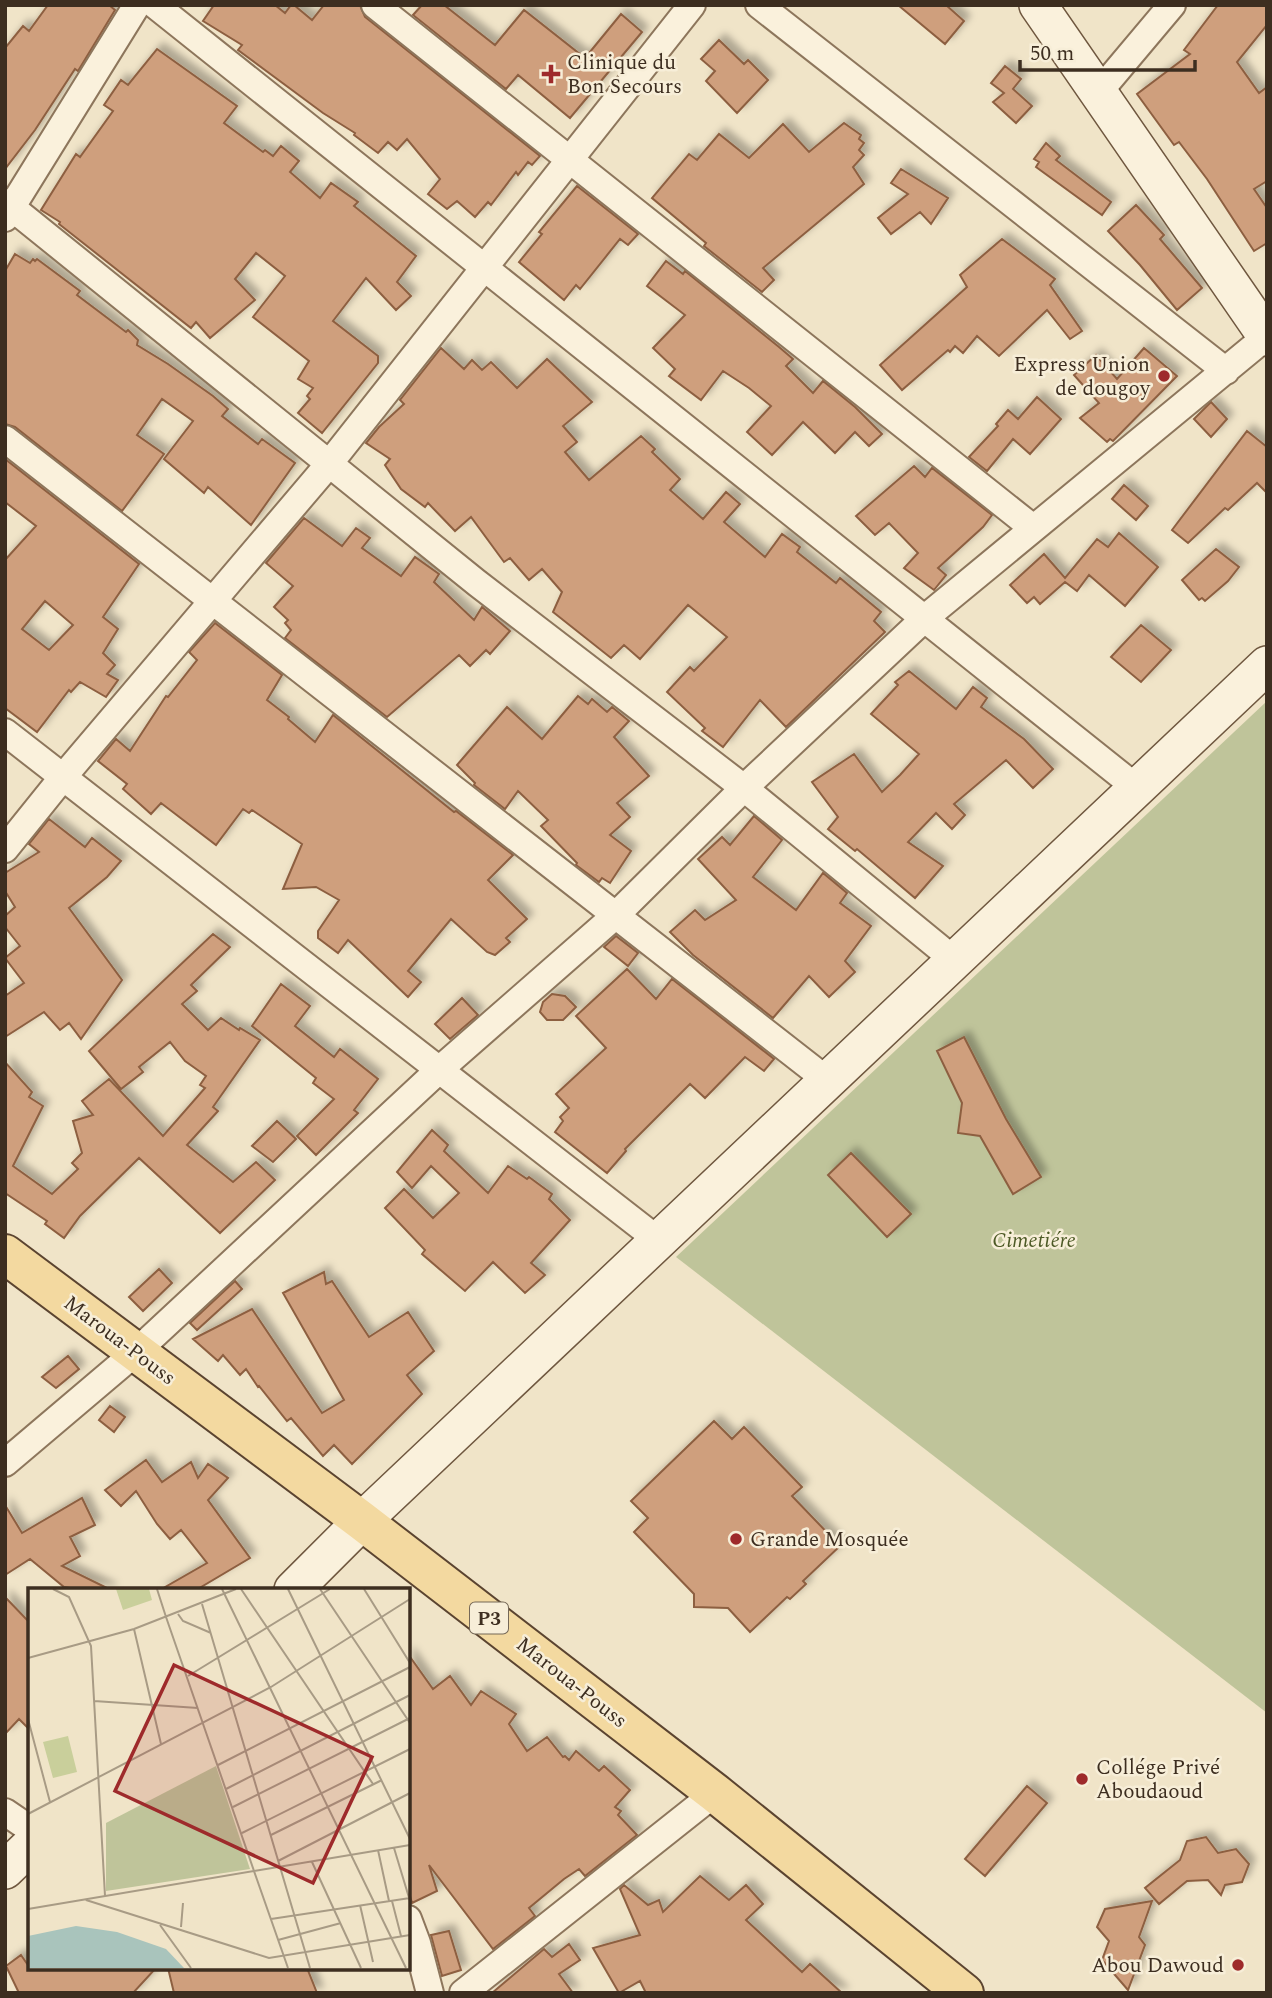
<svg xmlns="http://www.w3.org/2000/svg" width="1272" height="1998" viewBox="0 0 1272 1998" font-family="Spectral,serif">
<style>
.cemetery{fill:#bfc49a}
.building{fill:#cf9f7d;stroke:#8d5f41;stroke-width:2;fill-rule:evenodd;filter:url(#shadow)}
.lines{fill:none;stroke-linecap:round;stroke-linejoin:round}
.street-casing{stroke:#8d765c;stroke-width:30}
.secondary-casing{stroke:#6f573f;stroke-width:40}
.primary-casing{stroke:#5b4430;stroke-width:42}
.street{stroke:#faf1dc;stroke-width:26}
.secondary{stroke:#faf1dc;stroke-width:37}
.primary{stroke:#f3d9a0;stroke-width:38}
.poi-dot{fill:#9e2a2b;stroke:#f7eed8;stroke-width:2.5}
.labels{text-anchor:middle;stroke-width:5;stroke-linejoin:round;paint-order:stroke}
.shield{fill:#f7eed8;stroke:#756857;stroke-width:2}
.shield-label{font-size:19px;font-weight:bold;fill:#3d2e20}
.poi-label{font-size:21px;fill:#3d2e20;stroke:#f7eed8;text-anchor:start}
.park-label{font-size:21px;font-style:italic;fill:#4d5a26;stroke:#f7eed8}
.street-label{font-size:21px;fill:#3d2e20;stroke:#f7eed8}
.inset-road{fill:none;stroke:#a89b85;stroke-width:2}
.view{fill:#9e2a2b;fill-opacity:0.15;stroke:#9e2a2b;stroke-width:3.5}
.inset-edge{fill:none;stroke:#3d2e20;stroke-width:3.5}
</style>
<defs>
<filter id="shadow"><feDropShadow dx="6" dy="-6" stdDeviation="3.5" flood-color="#0004"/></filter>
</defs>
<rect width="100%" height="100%" fill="#f0e4c8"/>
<path class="cemetery" d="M1267 701V1713L676 1257Z"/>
<path class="building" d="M48 5H109L115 10 78 71 75 69 35 130 5 169V48L23 26 29 31Z
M214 5H275L285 13 291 5H294L312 20 324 5H360L365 17 540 156 532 165 528 162 518 175 516 172 491 205 488 202 475 217 457 201 447 209 428 194 440 179 407 139 397 150 388 142 378 153 354 135 355 133 323 113 238 50 242 45 203 21Z
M422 5H444L495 45 524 10 585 58 621 14 642 32 570 118 518 75 506 89 413 15Z
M898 5H946L964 21 945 44Z
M1218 5H1267V25L1237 62 1259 93 1267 87V181L1254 189 1267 208V243L1254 251 1207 179 1179 142 1174 145 1137 94 1190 54 1184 50Z
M719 40 744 64 748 60 768 80 737 113 706 81 715 71 701 59Z
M157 49 237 106 224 123 263 152 265 150 273 156 281 146 299 161 290 172 320 198 331 183 358 202 354 206 416 256 397 282 411 296 396 310 366 278 333 321 378 356V363L322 433 298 413 310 399 307 396 313 388 298 379 309 361 253 317 285 276 256 253 235 279 255 300 210 338 196 322 191 328 59 224 60 222 41 210 76 154 80 157 113 111 104 105 121 80 128 85Z
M1005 66 1021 79 1013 89 1032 106 1016 123 993 102 1004 93 991 83Z
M844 123 861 135 859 139 864 143 859 150 864 155 853 167 864 184 763 268 774 280 762 292 704 246 706 243 652 198 689 154 697 160 719 134 749 158 783 124 809 152Z
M1046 143 1060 156 1056 160 1111 202 1102 215 1036 167 1039 162 1034 159Z
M901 169 948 198 931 224 920 212 891 234 878 218 908 194 891 183Z
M577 186 638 234 628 245 620 239 580 289 576 285 564 300 519 262 542 234 539 232Z
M1136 205 1164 235 1160 239 1202 288 1177 310 1140 265 1108 231Z
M1002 239 1055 279 1050 285 1082 331 1070 339 1047 310 999 356 977 336 963 353 955 346 950 352 948 350 902 390 880 365 967 287 960 275Z
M15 254 30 263 33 259 35 261 37 259 80 291 77 295 126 332 128 330 138 340 137 345 168 364 213 396 228 409 222 416 258 444 262 439 295 463 251 525 208 487 204 493 164 459 193 421 162 399 137 435 164 454 122 511 15 427 5 424V271Z
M666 261 683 274 685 271 779 347 793 359 786 366 813 393 823 381 855 407 882 434 869 446 855 432 835 453 803 422 772 455 747 432 771 406 749 388 723 371 701 400 669 376 675 369 653 348 685 315 647 286Z
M441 348 464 369 472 360 482 370 491 362 517 388 547 359 592 402 563 426 577 442 565 452 589 480 641 436 655 449 652 452 680 479 670 490 703 519 726 492 740 504 724 522 765 557 782 534 800 547 797 552 836 583 840 578 881 612 874 621 885 632 786 727 760 700 723 747 702 731 705 728 667 692 690 667 694 671 727 637 688 605 640 659 624 645 611 658 553 612 562 592 542 569 529 580 510 558 504 562 471 517 455 531 428 503 425 507 401 489 385 465 390 459 366 443 379 427 404 404 400 400Z
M1144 348 1177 376 1113 441 1110 439 1107 442 1080 418 1099 403 1074 375 1096 355 1117 379Z
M1037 397 1061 419 1030 454 1013 439 987 471 969 457 998 426 996 424 1008 410 1018 419Z
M1211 402 1227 419 1211 437 1194 419Z
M1247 431 1267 447V493L1257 483 1228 510 1225 508 1188 543 1172 530Z
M5 459 139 564 103 617 118 629 103 653 115 665 107 674 118 680 106 697 80 682 71 692 69 690 37 732 5 708V560L36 526 5 502ZM45 601 73 625 49 650 22 629Z
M914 466 925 477 932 468 992 515 983 527 938 568 946 575 934 590 904 568 918 553 889 523 875 535 856 516Z
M1124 485 1148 506 1136 520 1112 499Z
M304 518 342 546 356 528 370 538 362 548 401 576 415 557 439 574 434 582 474 620 482 607 510 631 490 654 486 650 470 666 459 655 387 717 285 638 291 630 285 623 288 620 274 607 293 586 266 563Z
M1119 533 1158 567 1125 606 1089 575 1077 591 1065 582 1040 604 1034 597 1027 603 1010 585 1044 554 1065 578 1097 539 1108 547Z
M1216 549 1239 567 1228 581 1205 601 1202 598 1199 600 1182 580Z
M215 623 282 675 267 700 289 717 288 719 315 742 333 715 454 812 456 811 513 855 488 880 527 919 506 938 510 942 495 955 487 952 451 919 408 971 421 982 408 997 348 940 338 953 318 938V931L339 900 316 887 283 889 302 844 252 810 249 813 243 809 216 845 161 803 151 814 123 789 127 784 98 761 116 739 130 751 166 696 168 697 197 660 189 652Z
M1141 625 1171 650 1141 682 1111 657Z
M909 671 956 709 973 687 987 698 981 707 1024 739 1053 769 1033 788 1006 760 954 804 965 815 952 829 936 813 908 842 943 866 915 898 857 849 855 851 828 829 838 817 812 782 854 754 882 792 900 775 919 754 871 714 898 685 895 682Z
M578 696 588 704 592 699 607 712 612 707 629 721 614 737 649 776 617 803 630 817 610 835 631 851 610 883 602 878 599 882 576 865 577 863 541 826 548 820 518 791 505 809 474 785 475 783 457 765 507 707 542 739Z
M754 816 782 840 753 877 796 910 823 873 847 893 840 903 871 926 845 961 855 972 829 997 809 976 773 1018 693 955 670 932 695 910 705 920 736 900 698 859 722 837 730 845Z
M49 819 85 847 92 838 121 861 107 877 69 908 122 980 81 1039 69 1023 60 1030 44 1012 5 1037V996L24 983 5 958 20 946 5 927V916L15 907 5 891V873L39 852 29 844Z
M213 934 230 947 191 985 197 991 182 1004 208 1030 221 1018 239 1030 240 1028 260 1040 213 1107 218 1111 187 1145 233 1182 256 1162 275 1180 220 1233 139 1158 80 1216 64 1238 45 1224 47 1221 5 1193V1062L32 1092 29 1097 43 1106 13 1166 52 1194 78 1169 72 1163 82 1153 73 1121 93 1115 82 1101 109 1079 163 1136 205 1088 200 1085 206 1076 185 1061 170 1042 139 1067 143 1072 121 1089 89 1051Z
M616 936 638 953 628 966 604 947Z
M627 969 656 999 672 979 774 1059 764 1071 745 1057 705 1098 690 1084 625 1149 626 1151 607 1173 555 1132 563 1121 560 1117 569 1108 556 1094 606 1048 576 1016Z
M281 984 310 1006 295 1026 334 1057 340 1049 378 1079 354 1110 358 1113 316 1155 297 1136 334 1099 313 1083 316 1078 252 1026Z
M552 994 565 996 576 1007 563 1020H547L540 1012 543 1002Z
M462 998 478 1015 450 1039 435 1024Z
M964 1037 1006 1119 1041 1177 1013 1194 980 1136 958 1133 962 1103 937 1051Z
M277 1121 296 1139 273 1162 252 1146Z
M432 1130 448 1145 444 1151 488 1193 508 1166 527 1179 529 1177 552 1194 549 1199 570 1220 531 1263 545 1275 525 1293 493 1262 465 1291 422 1254 425 1250 385 1208 404 1189 433 1218 459 1193 431 1166 412 1188 397 1172Z
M851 1153 911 1214 887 1237 828 1175Z
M159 1269 172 1283 143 1311 129 1297Z
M324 1272 326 1284 332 1281 369 1337 408 1312 434 1351 407 1375 422 1394 352 1464 334 1445 323 1456 291 1418 287 1421 259 1386 258 1387 246 1369 240 1375 223 1355 218 1361 193 1339 252 1309 322 1413 344 1400 283 1293Z
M235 1281 242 1289 197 1330 190 1323Z
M68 1356 79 1369 56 1388 42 1377Z
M110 1406 125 1417 114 1432 99 1420Z
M714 1421 732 1439 744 1427 802 1487 792 1496 840 1546 803 1581 806 1584 790 1599 787 1597 750 1632 728 1608 694 1607V1594L634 1532 648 1518 631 1501Z
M146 1460 162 1482 191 1462 198 1478 208 1464 228 1478 208 1500 250 1558 196 1590H160L207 1563 181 1530 170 1539 157 1524 136 1491 121 1506 105 1490Z
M82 1498 95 1525 70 1537 80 1556 62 1566 111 1590H82L64 1587 30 1559 5 1575V1505L22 1533Z
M5 1597 30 1623V1730L19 1719 5 1734Z
M408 1654 433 1689 450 1676 471 1705 481 1691 516 1714 509 1724 527 1751 547 1737 563 1757 565 1756 569 1760 576 1751 599 1771 604 1766 630 1790 615 1807 621 1811 618 1815 637 1835 585 1876 579 1869 564 1879 529 1908 535 1916 493 1949 429 1865 437 1891 412 1903 408 1889Z
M1027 1786 1047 1803 985 1876 965 1859Z
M1206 1837 1218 1853 1236 1849 1249 1864 1242 1882 1225 1885 1221 1895 1208 1880 1187 1881 1159 1904 1145 1888 1180 1860 1187 1841Z
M700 1876 729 1900 746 1885 763 1904 746 1920 802 1972 810 1964 842 1993H646L640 1981 619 1993 593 1948 640 1935 620 1889 624 1885 648 1905 659 1900 663 1912Z
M1152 1901 1139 1937 1145 1945 1128 1990 1102 1960 1109 1941 1097 1927 1105 1909Z
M449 1931 461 1970 442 1976 431 1935Z
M569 1944 580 1960 559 1974 573 1993H492L544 1949 552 1957Z
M21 1955 30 1968H156L133 1993H19L6 1966Z
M168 1968H307L317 1993H174Z"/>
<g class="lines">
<g class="street-casing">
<path id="street" d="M155 5 1138 789
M375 5 1033 528
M759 5 1226 371
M1098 93 1172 5
M5 202 477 583 744 788 953 959
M5 218 137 5
M5 439 828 1081
M5 732 658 1240
M5 849 63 777 329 464 692 5
M5 1463 136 1352 439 1070 616 915 744 788 925 618 1267 336
M5 1812 30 1829
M408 1919 417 1943 430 1993
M463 1993 715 1793"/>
</g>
<g class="secondary-casing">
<path id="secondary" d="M1038 5 1267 337
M293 1590 362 1521 1267 665
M5 1870 30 1846"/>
</g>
<g class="primary-casing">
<path id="primary" d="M5 1254 362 1521 715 1793 964 1993"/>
</g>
<use href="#street" class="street"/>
<use href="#secondary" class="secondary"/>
<use href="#primary" class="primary"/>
</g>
<g class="poi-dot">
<path d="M547.5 63.5h7v7h7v7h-7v7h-7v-7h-7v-7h7z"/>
<circle cx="1164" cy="376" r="7"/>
<circle cx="736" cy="1539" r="7"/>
<circle cx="1082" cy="1779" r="7"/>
<circle cx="1238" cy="1965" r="7"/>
</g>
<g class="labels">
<rect class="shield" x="470" y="1602.5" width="38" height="31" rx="5"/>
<g class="shield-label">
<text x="489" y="1625">P3</text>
</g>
<g class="poi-label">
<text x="567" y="69">Clinique du<tspan x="567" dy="24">Bon Secours</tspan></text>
<text x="1150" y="371" text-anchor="end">Express Union<tspan x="1150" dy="24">de dougoy</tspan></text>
<text x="750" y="1546">Grande Mosquée</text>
<text x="1096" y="1774">Collége Privé<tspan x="1096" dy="24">Aboudaoud</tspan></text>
<text x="1224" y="1972" text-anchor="end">Abou Dawoud</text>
</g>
<g class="park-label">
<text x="1034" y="1247">Cimetiére</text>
</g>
<g class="street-label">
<text transform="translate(120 1340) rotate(37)" y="7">Maroua-Pouss</text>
<text transform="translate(572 1682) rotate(38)" y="7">Maroua-Pouss</text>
</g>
</g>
<g transform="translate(28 1588)">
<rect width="382" height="382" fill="#f0e4c8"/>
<path d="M88 1H121L124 12 95 22ZM40 148 49 184 25 190 15 154Z" fill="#c9cf9b"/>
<path d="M188 178 222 281 78 303V235Z" fill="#bfc49a"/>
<path d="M48 338 89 344 138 361 156 380H0V348Z" fill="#a9c4bc"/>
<path class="inset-road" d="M25 1 41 9 63 58 77 308M129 1 138 29M194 1 378 380M213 1 345 196M260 1 382 251M292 1 382 135M336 1 382 75M174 16 282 380M150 26 155 33 183 45M106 41 133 156M0 70 106 41 208 1M160 88 302 1M66 113 170 120M0 131 22 214M190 177 382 79M198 201 382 107M205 219 382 130M0 226 243 99 382 11M214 245 382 161M243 247 354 192M366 260 382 313M350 262 361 313M250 273 382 205M284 274 333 380M58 312 241 370 382 347M364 313 373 348M332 317 345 374M0 321 226 283 138 29M243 331 382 310M132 337 163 380M153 339 155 315M250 352 313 335M260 380 226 283 382 257"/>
<path class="view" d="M146 77 344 169 285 295 87 203Z"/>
<rect width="382" height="382" class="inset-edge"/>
</g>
<rect width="1272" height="1998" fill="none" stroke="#3d2e20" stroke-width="14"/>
<path d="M1020 60v10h175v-10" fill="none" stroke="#3d2e20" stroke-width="3.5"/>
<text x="1030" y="60" font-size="21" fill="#3d2e20" stroke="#f7eed8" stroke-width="5" paint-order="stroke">50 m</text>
</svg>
